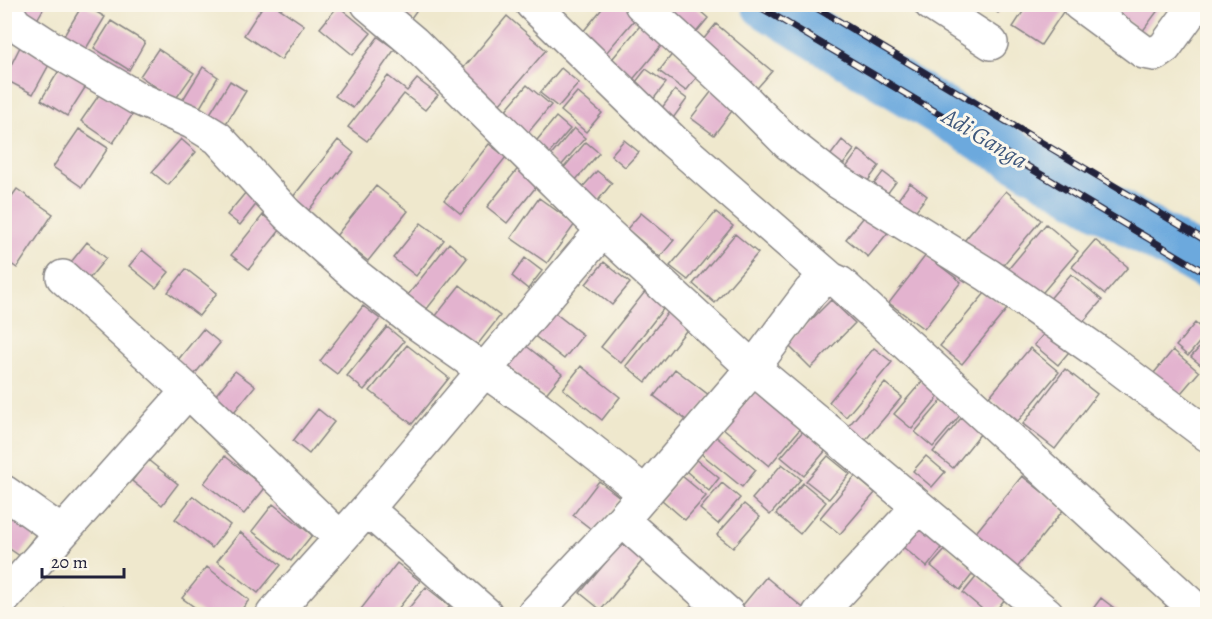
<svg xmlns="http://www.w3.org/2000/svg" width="1212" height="619" viewBox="0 0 1212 619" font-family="Alegreya,serif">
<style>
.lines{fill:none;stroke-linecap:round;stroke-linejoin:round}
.river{stroke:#6ca9dd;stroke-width:50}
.building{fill:#e3b3cf}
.minor-casing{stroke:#888584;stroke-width:36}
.minor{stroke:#fff;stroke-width:33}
.rail-casing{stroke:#22223b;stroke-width:7}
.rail{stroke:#fbf7ec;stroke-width:4.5;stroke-dasharray:14;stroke-linecap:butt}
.labels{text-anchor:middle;stroke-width:6;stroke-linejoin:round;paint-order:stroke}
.water-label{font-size:24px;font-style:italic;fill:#40587c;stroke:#fbf7ec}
</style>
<rect width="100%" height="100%" fill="#fbf7ec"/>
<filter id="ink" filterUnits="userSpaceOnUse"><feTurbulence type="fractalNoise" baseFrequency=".0167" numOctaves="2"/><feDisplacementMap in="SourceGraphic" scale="12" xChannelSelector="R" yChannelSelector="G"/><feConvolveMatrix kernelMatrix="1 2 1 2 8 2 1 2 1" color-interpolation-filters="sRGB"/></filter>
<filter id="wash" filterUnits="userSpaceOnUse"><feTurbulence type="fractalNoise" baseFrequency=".008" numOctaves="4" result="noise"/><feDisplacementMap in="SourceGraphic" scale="24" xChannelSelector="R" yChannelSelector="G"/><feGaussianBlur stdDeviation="1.35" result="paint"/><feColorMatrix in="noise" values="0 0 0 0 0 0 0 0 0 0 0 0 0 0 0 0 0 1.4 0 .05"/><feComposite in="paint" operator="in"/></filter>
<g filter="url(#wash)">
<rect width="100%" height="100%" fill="#efe8cd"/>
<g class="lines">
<path class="river" d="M766 4 983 137 1208 266"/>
</g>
<g id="blocks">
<path class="building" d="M16 4H46L34 25Z
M83 4 105 17 84 52 62 39Z
M264 4H273L304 25 281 60 244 35Z
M394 4H421L411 18Z
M606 4H630L640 13 606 53 582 33Z
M646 4H692L708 18 689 41Z
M985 4H1004L998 13Z
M1028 4H1059L1065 9 1041 45 1013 27Z
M1113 4H1152L1159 9 1142 32 1110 8Z
M338 6 371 33 353 55 320 28Z
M649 15 671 34 630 83 608 64Z
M507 16 546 50 499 105 460 72Z
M111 21 145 42 129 70 94 48Z
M716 24 772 71 752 94 697 47Z
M378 37 395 49 353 108 335 96Z
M21 45 51 61 33 94 4 79Z
M158 49 194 73 175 100 140 76Z
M673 53 700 73 686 91 659 71Z
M61 67 88 83 67 116 41 100Z
M203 67 218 77 198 111 182 101Z
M561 68 579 83 558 107 540 93Z
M646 69 666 83 652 101 632 87Z
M388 76 407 91 417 79 438 95 425 110 404 94 367 141 348 127Z
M230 81 246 91 222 130 206 120Z
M527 85 551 105 527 134 503 113Z
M715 87 738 103 714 135 691 118Z
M675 90 687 99 668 125 656 116Z
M101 92 133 114 113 143 81 121Z
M577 92 602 113 586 132 561 111Z
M556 117 570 129 547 156 533 145Z
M574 128 585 138 560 167 549 158Z
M79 129 108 148 82 187 53 167Z
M181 139 196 152 168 185 152 172Z
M338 140 354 153 305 215 289 202Z
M624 140 639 152 625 167 611 155Z
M842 140 854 150 839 170 827 160Z
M586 142 599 153 574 182 561 171Z
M489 144 506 157 461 214 444 200Z
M859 150 879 166 862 189 842 173Z
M520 166 540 182 507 223 487 207Z
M597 171 612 183 596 203 580 190Z
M883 172 896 182 881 202 868 192Z
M910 183 927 196 910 218 894 205Z
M376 186 408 211 368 261 336 236Z
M17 189 53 214 17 268 4 259V207Z
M1006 191 1041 220 999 270 964 241Z
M246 192 258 202 240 225 227 215Z
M539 198 575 224 547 263 511 238Z
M716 212 733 226 688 280 670 266Z
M868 212 890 230 868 257 846 239Z
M641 213 674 240 660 257 627 229Z
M263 215 281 229 249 269 231 255Z
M421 223 444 240 416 276 393 258Z
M1046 224 1078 251 1038 298 1006 272Z
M735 234 758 253 715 303 693 284Z
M1095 240 1128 267 1105 294 1072 267Z
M87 242 106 258 83 286 64 271Z
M449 243 467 258 426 310 407 296Z
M142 250 169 272 156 288 129 266Z
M926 255 961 282 924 329 889 303Z
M525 258 542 271 528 289 512 276Z
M604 262 630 283 612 305 586 284Z
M186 269 217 293 199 316 168 292Z
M1071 274 1102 300 1079 327 1048 301Z
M460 285 500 316 471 353 431 322Z
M648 288 667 304 621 363 601 347Z
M986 292 1007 309 962 364 940 346Z
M831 300 855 323 811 368 787 344Z
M363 306 380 319 337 374 320 361Z
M546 306 583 335 564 359 527 330Z
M669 311 689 327 646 382 626 366Z
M1195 323 1207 333 1188 356 1176 346Z
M387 327 404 341 364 390 347 376Z
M1050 327 1073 347 1058 365 1034 345Z
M203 329 220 343 190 380 173 366Z
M1208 338V371L1191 357Z
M520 341 562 374 544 396 502 363Z
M407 345 449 378 412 424 370 391Z
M874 348 892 362 846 417 829 402Z
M1030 348 1059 372 1018 421 989 397Z
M1173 350 1199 372 1175 400 1149 379Z
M581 366 620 397 602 420 563 389Z
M675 369 710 396 689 422 654 396Z
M1065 369 1097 394 1055 449 1023 424Z
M235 371 255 386 230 417 210 402Z
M924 379 941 394 912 429 894 414Z
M885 383 902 397 863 443 846 429Z
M755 391 800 429 769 466 723 428Z
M944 398 962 413 933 447 915 432Z
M318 409 334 422 309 454 293 441Z
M962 417 981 433 953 468 933 452Z
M804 430 827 449 804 476 781 457Z
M714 435 756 470 742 487 699 452Z
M225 456 265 488 244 514 204 483Z
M828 456 850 474 829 499 806 481Z
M926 456 945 472 932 487 913 471Z
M696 459 719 478 709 491 686 471Z
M148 460 178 484 162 505 132 481Z
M782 464 801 479 770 515 752 499Z
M682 476 706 496 685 520 662 500Z
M855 476 875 493 840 534 820 518Z
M1022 476 1064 509 1012 574 969 541Z
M599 481 621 498 595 532 573 515Z
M722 483 740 498 718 524 700 509Z
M803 483 826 502 800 534 776 514Z
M193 496 230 525 212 548 175 519Z
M273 504 312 535 291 561 252 531Z
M744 504 760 517 733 548 717 535Z
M4 505 39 530 20 556 4 545Z
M917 518 946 543 927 567 897 542Z
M240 532 281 565 258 593 217 561Z
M622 543 643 560 601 610 580 593Z
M947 548 975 571 960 590 931 566Z
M397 563 420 581 394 614H368L361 609Z
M207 567 249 600 238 614H204L182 598Z
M977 576 1005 599 993 614H988L963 593Z
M766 577 808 612 807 614H740L737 612Z
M426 587 450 606 443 614H404Z
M1101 598 1122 614H1089Z
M1168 604 1181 614H1159Z
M692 605 704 614H684Z
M64 608 72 614H59Z"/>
</g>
</g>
<g filter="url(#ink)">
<use href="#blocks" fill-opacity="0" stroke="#888584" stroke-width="1.5"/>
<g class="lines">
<g class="minor-casing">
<path id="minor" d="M8 4 6 10 15 24 55 50 137 98 192 122 218 138 287 214 355 275 411 319 538 408 645 493
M368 4 413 42 603 230 753 368 810 292 819 283 831 279 840 283 1201 614
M532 4 673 141 831 279
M641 4 739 94 788 143 835 180 988 275 1098 352 1208 435
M931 4 991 43
M1079 4 1144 52 1155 54 1165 47 1196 4
M63 277 188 391 340 538
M4 492 61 532
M367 509 486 614
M622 520 728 614
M4 598 188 391
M273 614 367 509 603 230
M534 614 622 520 753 368 1047 614
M819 614 918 507"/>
</g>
<use href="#minor" class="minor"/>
<g class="rail-casing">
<path id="rail" d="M755 4 1208 274
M810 4 1208 242"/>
</g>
<use href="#rail" class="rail"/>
</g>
</g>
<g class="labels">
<g class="water-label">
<text transform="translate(985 138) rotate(31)" y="8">Adi Ganga</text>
</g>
</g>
<rect width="1212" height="619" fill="none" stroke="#fbf7ec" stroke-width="24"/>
<path d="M42 568v9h82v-9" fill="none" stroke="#22223b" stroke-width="3"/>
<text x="51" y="568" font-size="18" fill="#22223b" stroke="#fbf7ec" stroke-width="4.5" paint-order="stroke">20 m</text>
</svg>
